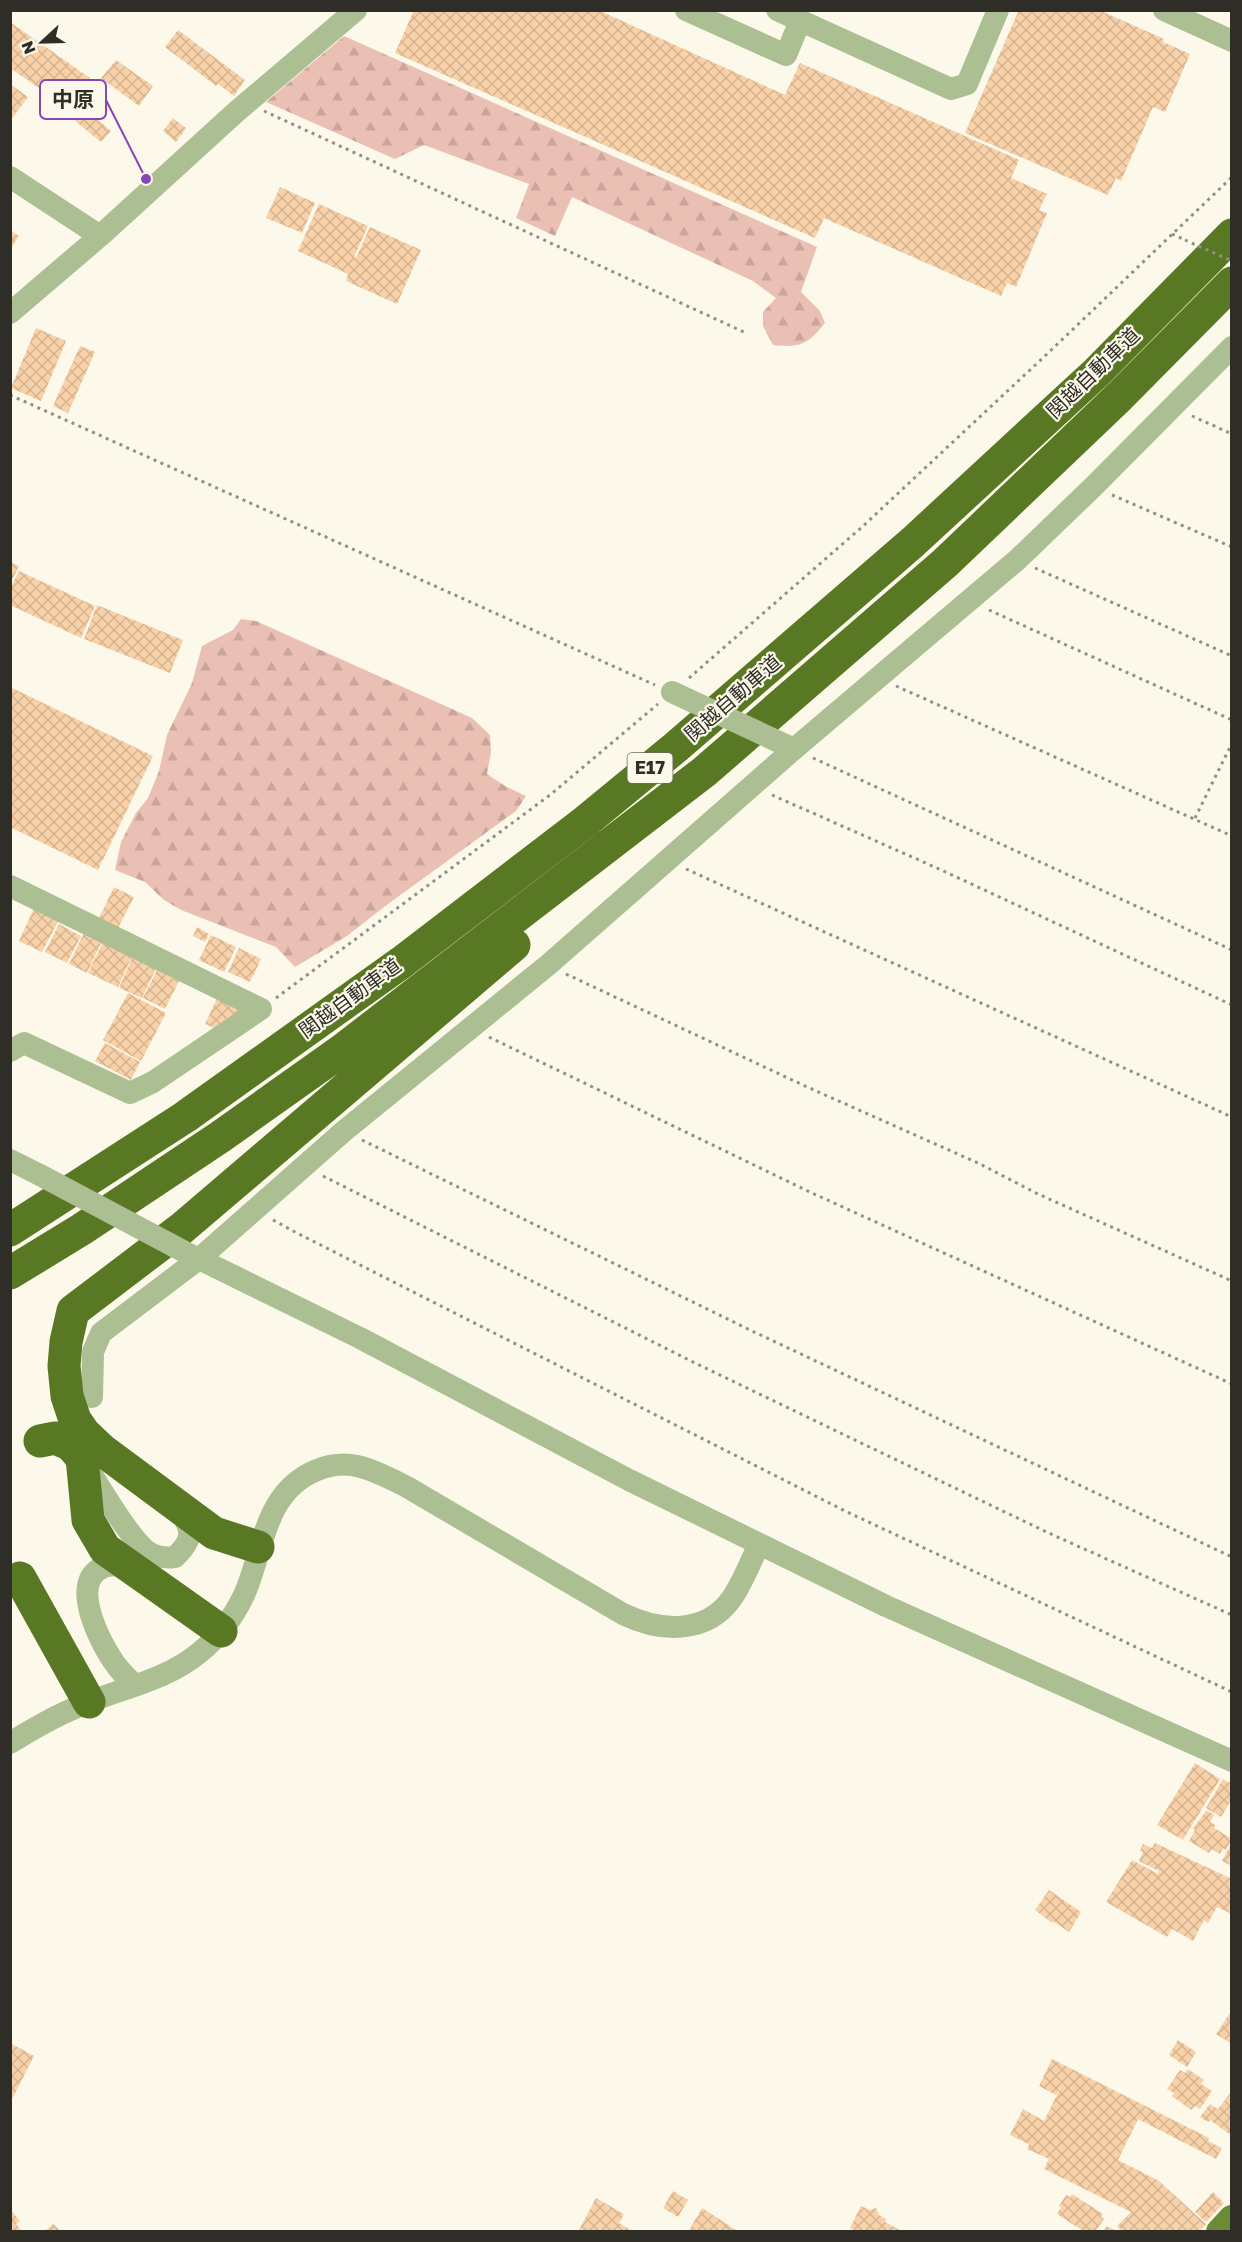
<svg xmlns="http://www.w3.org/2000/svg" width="1242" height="2242" viewBox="0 0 1242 2242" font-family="'Golos Text','Noto Sans JP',sans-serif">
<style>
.forest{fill:url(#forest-firs)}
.building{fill:url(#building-cross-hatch)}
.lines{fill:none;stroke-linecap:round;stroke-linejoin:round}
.path{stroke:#929086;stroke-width:3;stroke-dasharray:3 4.5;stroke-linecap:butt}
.minor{stroke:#abbf92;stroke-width:22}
.major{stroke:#6a8d33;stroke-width:28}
.highway{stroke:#587824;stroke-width:33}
.path-bridge{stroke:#929086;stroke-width:3;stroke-dasharray:3 4.5;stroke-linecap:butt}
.minor-bridge{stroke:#abbf92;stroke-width:22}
.labels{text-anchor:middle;stroke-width:4.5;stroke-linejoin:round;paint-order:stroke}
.shield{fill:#fcf9ea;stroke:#6c6a62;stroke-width:1.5}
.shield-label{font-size:18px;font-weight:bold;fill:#2e2d27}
.street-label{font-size:20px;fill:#2e2d27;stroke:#fcf9ea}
.leader{fill:none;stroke:#8745ba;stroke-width:2}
.callout-dot{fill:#8745ba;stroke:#fcf9ea;stroke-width:2}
.callout{fill:#fcf9ea;stroke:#8745ba;stroke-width:2}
.callout-label{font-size:21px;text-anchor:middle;font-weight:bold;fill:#2e2d27}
</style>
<defs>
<pattern id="forest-firs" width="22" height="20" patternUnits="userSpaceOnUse" patternTransform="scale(1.5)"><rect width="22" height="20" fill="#ebc0b4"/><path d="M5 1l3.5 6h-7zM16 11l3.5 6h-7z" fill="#caa59b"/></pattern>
<pattern id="building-cross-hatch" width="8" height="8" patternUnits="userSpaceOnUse" patternTransform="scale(1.5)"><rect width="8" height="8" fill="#f8d1a9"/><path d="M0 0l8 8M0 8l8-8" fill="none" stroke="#d5b491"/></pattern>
</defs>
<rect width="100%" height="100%" fill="#fcf9ea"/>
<path class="forest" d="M344 36 817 247 801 292 820 311 825 323C808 344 801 348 773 345L763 326V312L776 298 753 281 572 197 555 236 516 218 529 184 424 145 395 159 266 102Z
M241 619 256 621 472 718 490 735 491 752 487 774 505 786 526 796 516 811 384 907 347 936 295 967 276 947 181 910 164 900 145 882 115 870 121 842 136 813 148 798 159 771 167 735 192 683 202 646 233 630Z"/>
<path class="building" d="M414 10H598L785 95 800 63 1019 160 1011 178 1047 194 1039 210 1047 213 1016 287 1007 283 1001 296 824 218 815 238 395 53Z
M1019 10H1099L1164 39 1163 42 1190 54 1165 112 1153 107 1121 181 1116 178 1108 195 965 133Z
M10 22 90 78 69 109 10 68Z
M178 30 245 80 234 96 218 84 216 86 165 47Z
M116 60 153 86 139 106 101 78Z
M10 84 28 97 10 121Z
M85 109 111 131 101 142 75 121Z
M173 118 186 128 176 142 163 131Z
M280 187 315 203 302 233 266 218Z
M319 204 368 226 354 257 356 258 370 227 421 250 397 304 346 281 348 274 298 251Z
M10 230 19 236 10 250Z
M36 328 66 341 41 401 11 388Z
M80 346 95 352 68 413 53 406Z
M10 562 19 566 10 584Z
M19 571 95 606 81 638 10 605V589Z
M97 605 183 640 170 673 84 639Z
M10 687 153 756 98 870 10 827Z
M114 887 134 897 118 928 99 918Z
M36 904 61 916 42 952 19 941Z
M59 924 81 936 67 963 45 952Z
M197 927 209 934 205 942 193 936Z
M84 933 102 941 87 973 69 964Z
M211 935 236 947 224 972 199 960Z
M104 940 133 954 118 987 88 973Z
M239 948 261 959 250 982 228 972Z
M133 956 157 966 142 998 119 988Z
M157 970 179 981 165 1009 143 998Z
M128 993 166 1013 141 1061 103 1040Z
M219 994 243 1005 239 1014 219 1030 205 1024Z
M105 1043 140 1062 131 1080 95 1061Z
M1195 1763 1220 1779 1183 1840 1157 1825Z
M1223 1779 1232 1784V1799L1221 1817 1206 1808Z
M1207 1810 1214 1815 1210 1822 1215 1825 1214 1828 1232 1839 1226 1850 1223 1848 1220 1854 1212 1849 1209 1853 1189 1841 1195 1830 1193 1828Z
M1232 1842V1866L1222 1861Z
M1155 1843 1232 1879V1914L1217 1907 1208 1923 1204 1920 1193 1941 1172 1929 1167 1937 1106 1902 1132 1860 1158 1874 1159 1871 1139 1861 1143 1852 1140 1851 1143 1844 1152 1848Z
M1049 1890 1081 1912 1069 1932 1053 1921 1052 1923 1035 1910Z
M1232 2010V2044L1216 2034Z
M1178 2040 1196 2052 1187 2067 1169 2055Z
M10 2043 34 2056 10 2103Z
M1052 2059 1209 2138 1204 2149 1208 2141 1222 2148 1216 2159 1138 2119 1118 2160 1159 2181 1206 2224 1199 2232H1123L1117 2226 1131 2212 1044 2169 1049 2159 1027 2149 1029 2144 1010 2135 1023 2109 1044 2121 1064 2081 1056 2095 1039 2086Z
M1188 2069 1204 2080 1201 2084 1212 2091 1200 2109 1195 2106 1191 2110 1172 2096 1174 2093 1167 2089 1180 2070 1185 2073Z
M1232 2091V2136L1210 2120 1208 2122 1200 2117 1210 2104 1218 2109Z
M673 2191 688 2200 678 2217 663 2208Z
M1213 2192 1224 2203 1206 2222 1195 2212Z
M1072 2194 1103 2214 1101 2217 1104 2219 1095 2232H1085L1057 2214 1061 2207 1059 2206 1066 2195 1070 2197Z
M596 2198 624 2214 619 2223 634 2232H578Z
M861 2206 870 2210 876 2208 879 2215 886 2219 885 2222 903 2232H857L850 2228Z
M702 2208 739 2232H688Z
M10 2209 20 2221 16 2224 22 2232H10Z
M53 2224 62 2232H44Z
M1106 2226 1119 2232H1103Z"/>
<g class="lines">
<path class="path" d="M264 111 746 333
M1172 234 1185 240
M10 395 655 685
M1192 416 1232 434
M1112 495 1232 547
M1035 568 1232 656
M989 610 1232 720
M689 678 862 527 1046 355 1232 177
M896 686 1232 836
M813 758 1232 950
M772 795 937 868 1232 1005
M1195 818 1232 743
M686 869 1232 1117
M566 974 805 1086 978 1163 1038 1194 1232 1281
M276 998 550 795 658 704
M489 1037 812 1193 1232 1384
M362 1140 750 1330 1232 1557
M323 1176 693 1362 859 1442 1053 1535 1232 1615
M273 1220 295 1232 845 1511 1232 1692"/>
<path class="minor" d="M686 10 786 55 800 21
M777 10 951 89 967 84 998 10
M1164 10 1232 41
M10 177 100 236
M10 313 100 236 236 112 356 10
M10 886 261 1009 153 1082 130 1093 24 1043 10 1051
M10 1160 40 1175
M189 1254 360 1338 629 1480 886 1606 1232 1761
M92 1397 93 1352 101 1333 200 1258 344 1131 548 965 794 749 1017 560 1093 487 1232 347
M86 1465C99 1485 133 1546 152 1554 160 1558 167 1558 175 1557 194 1539 193 1530 178 1509
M127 1564C120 1565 111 1565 104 1567 67 1580 101 1645 116 1665 121 1672 128 1679 135 1685
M10 1743C31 1730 53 1717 75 1708 116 1689 164 1682 199 1653 219 1637 233 1618 244 1595 264 1551 263 1492 317 1470 329 1465 344 1463 357 1466 375 1470 391 1479 407 1487L623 1614C660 1632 706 1635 732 1598 743 1582 751 1561 759 1544"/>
<path class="major" d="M1220 2232 1232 2219"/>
<path class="highway" d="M10 1230 185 1117 402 962 586 821 676 747 913 542 1097 372 1232 235
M10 1273 82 1229 220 1137 341 1051 704 772 945 563 1120 396 1232 283
M40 1441 55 1438 71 1445 82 1458 88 1520 105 1549 221 1631
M258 1547 214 1533 102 1450 84 1433 75 1420 67 1396 64 1366 66 1342 73 1311 181 1229 514 945
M20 1578 89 1702"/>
<path class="path-bridge" d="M1185 240 1232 261"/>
<path class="minor-bridge" d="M672 692 794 749
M40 1175 183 1251"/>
</g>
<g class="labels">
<rect class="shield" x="627.5" y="753" width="45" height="30" rx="4.5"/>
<g class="shield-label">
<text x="650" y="774">E17</text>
</g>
<g class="street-label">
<text transform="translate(1093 373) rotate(-44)" y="7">関越自動車道</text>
<text transform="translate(733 698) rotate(-41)" y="7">関越自動車道</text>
<text transform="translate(350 998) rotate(-36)" y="7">関越自動車道</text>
</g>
</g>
<path class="leader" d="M146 179L106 100"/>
<circle class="callout-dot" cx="146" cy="179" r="6"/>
<rect class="callout" x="40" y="80" width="66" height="39" rx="6"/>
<g class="callout-label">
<text x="73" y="107">中原</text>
</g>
<rect width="1242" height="2242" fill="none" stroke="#2e2d27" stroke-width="24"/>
<g transform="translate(42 42) rotate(248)" stroke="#fcf9ea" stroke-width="4.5" paint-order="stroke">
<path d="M0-4.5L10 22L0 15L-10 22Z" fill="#2e2d27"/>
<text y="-9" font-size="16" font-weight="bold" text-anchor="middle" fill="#2e2d27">N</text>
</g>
</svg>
